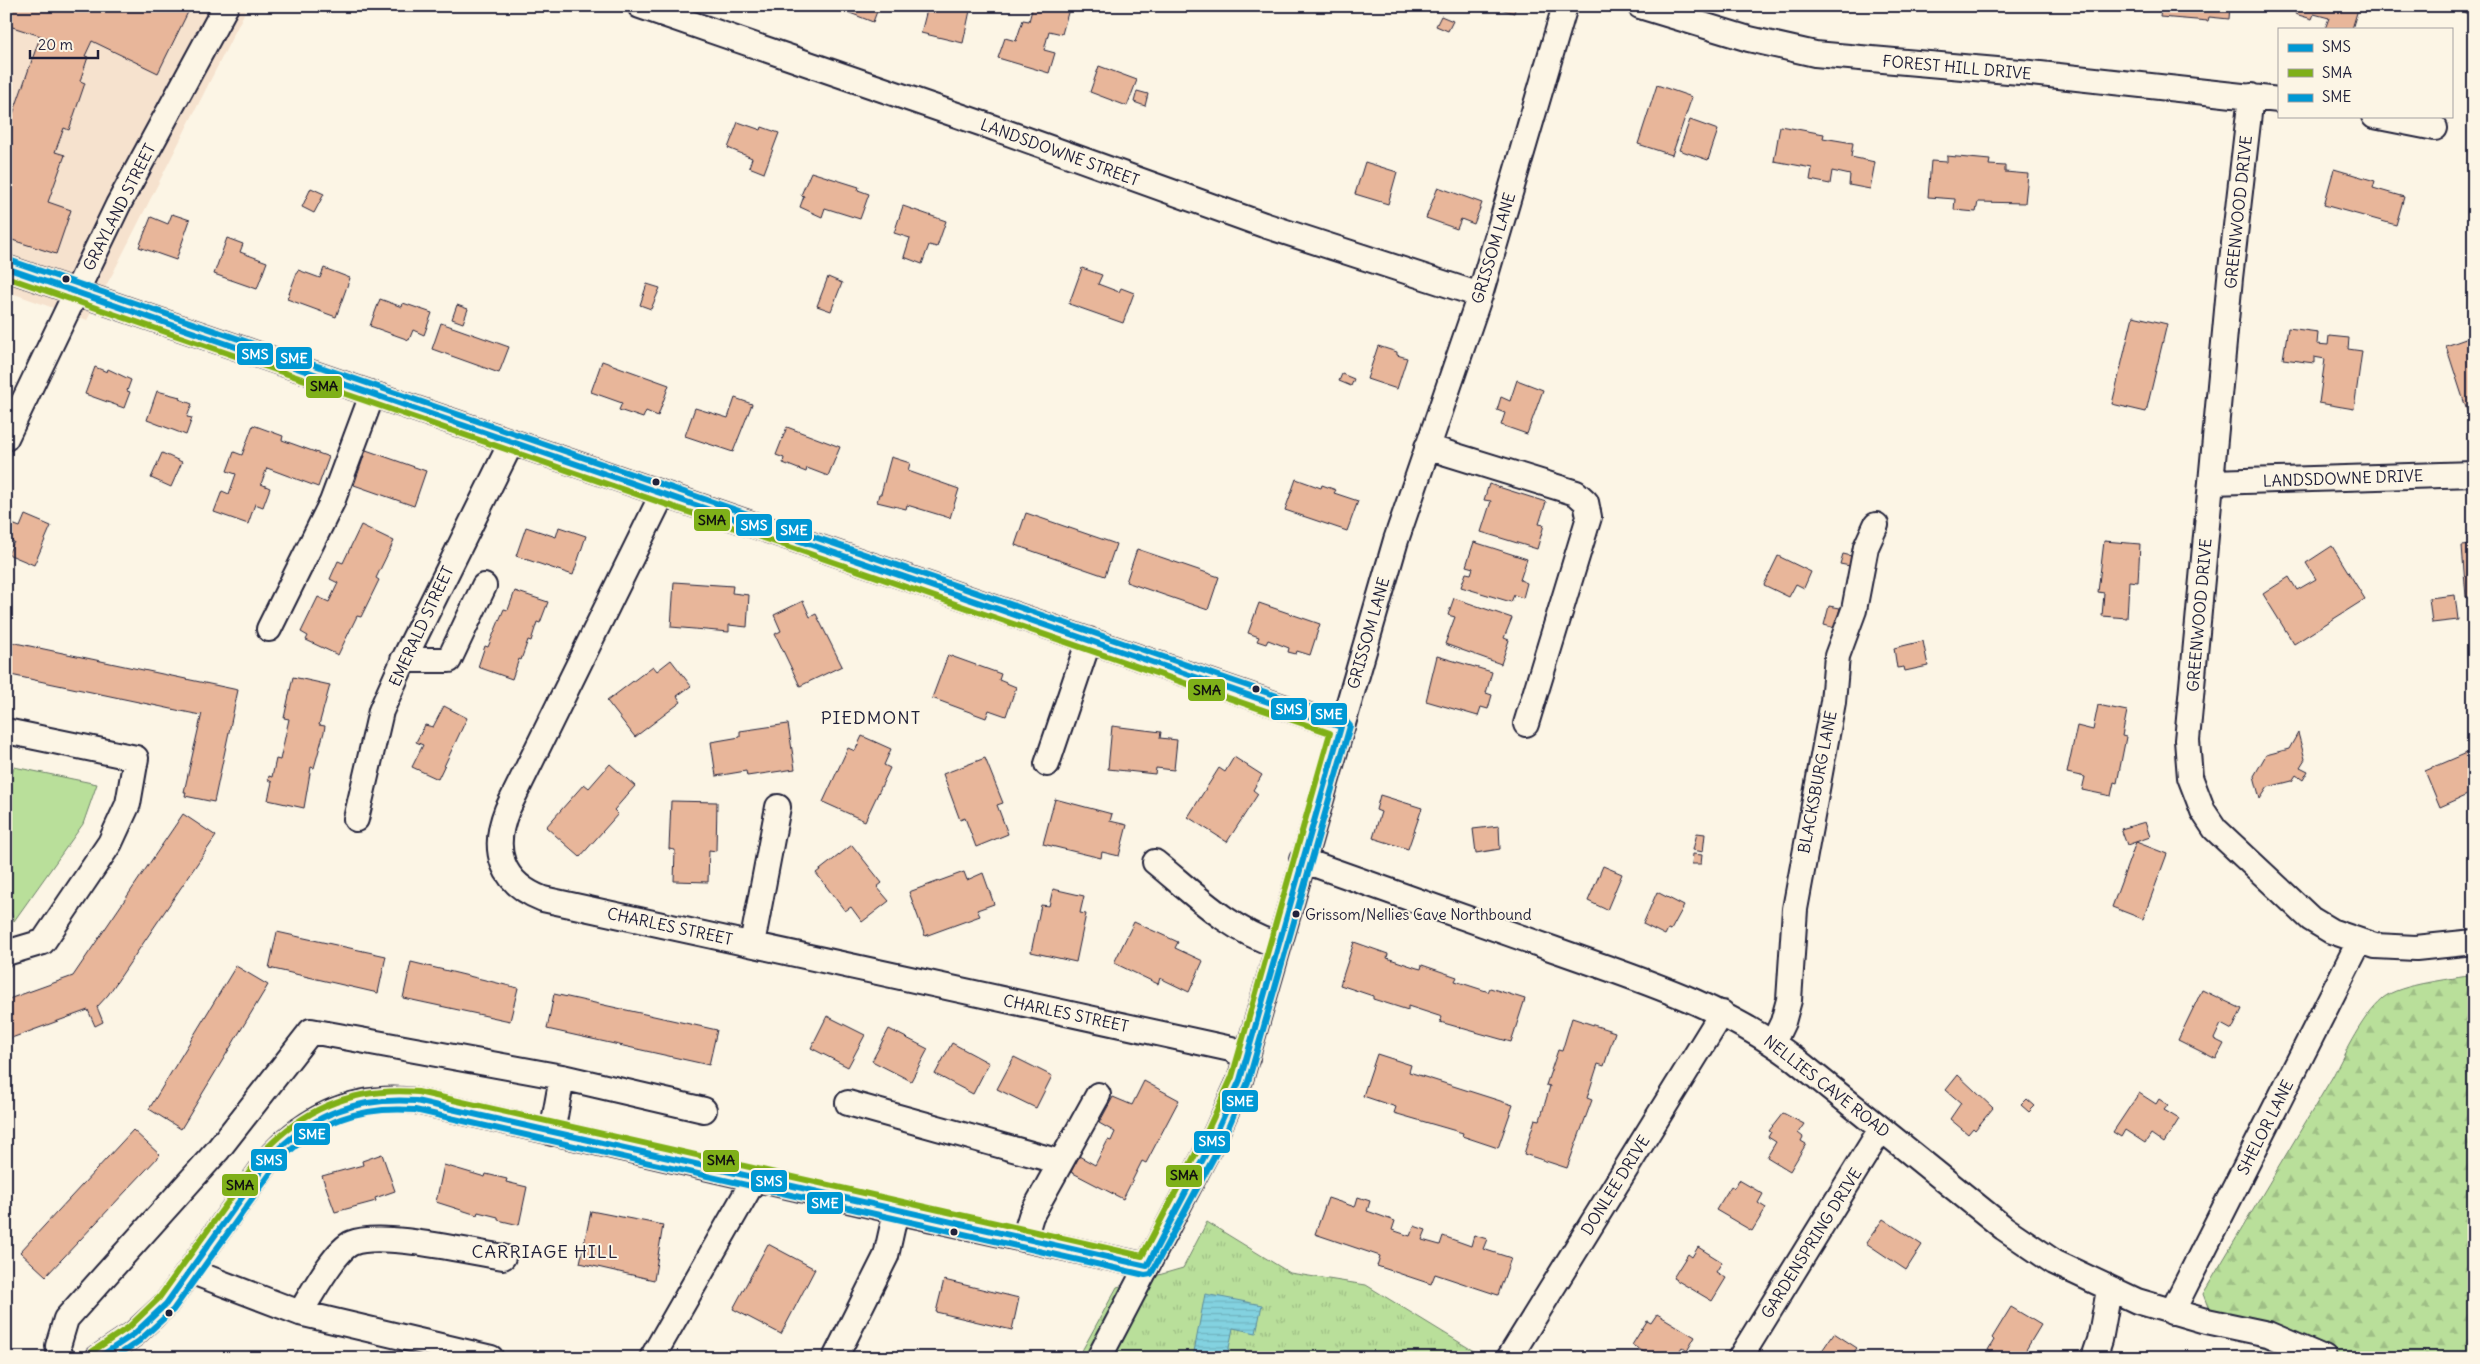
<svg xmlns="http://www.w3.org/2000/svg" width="2480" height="1364" viewBox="0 0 2480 1364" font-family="Delius,sans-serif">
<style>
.built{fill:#f6e2ce}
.green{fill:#b9df9a;stroke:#6e806a}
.forest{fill:url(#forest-firs);stroke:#6e806a}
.park{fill:url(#park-tufts);stroke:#6e806a}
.water{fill:url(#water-rules);stroke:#5c8c9e}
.building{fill:#e8b69a;stroke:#22223b}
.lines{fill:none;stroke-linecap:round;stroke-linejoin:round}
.minor-casing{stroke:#22223b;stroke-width:28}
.minor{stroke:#fcf5e5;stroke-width:24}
.bus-1-casing{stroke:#fcf5e5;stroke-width:10}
.bus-2-casing{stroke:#fcf5e5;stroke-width:10}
.bus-3-casing{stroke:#fcf5e5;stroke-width:10}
.bus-1{stroke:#0098d4;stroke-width:6}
.bus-2{stroke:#7fb019;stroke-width:6}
.bus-3{stroke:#0098d4;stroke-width:6}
.bus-dot{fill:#22223b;stroke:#fcf5e5;stroke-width:2}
.labels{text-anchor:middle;stroke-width:4;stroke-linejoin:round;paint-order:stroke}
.bus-label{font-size:15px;fill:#22223b;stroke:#fcf5e5;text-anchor:start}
.street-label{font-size:16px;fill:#22223b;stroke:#fcf5e5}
.neighbourhood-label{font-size:18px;letter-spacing:1px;fill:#22223b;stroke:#fcf5e5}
.line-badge{stroke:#fcf5e5;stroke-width:2}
.badge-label{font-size:14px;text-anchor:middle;font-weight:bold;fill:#fff}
.pale-badge-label{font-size:14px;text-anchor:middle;font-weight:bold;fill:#111}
</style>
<defs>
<pattern id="forest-firs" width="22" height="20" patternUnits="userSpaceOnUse" patternTransform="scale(1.25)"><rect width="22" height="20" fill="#b9df9a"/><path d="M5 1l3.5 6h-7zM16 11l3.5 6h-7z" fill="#9fbf86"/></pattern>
<pattern id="park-tufts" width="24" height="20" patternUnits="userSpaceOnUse" patternTransform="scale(1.25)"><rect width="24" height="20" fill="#b9df9a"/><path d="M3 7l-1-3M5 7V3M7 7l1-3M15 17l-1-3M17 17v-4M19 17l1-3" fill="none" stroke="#9fbf86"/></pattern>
<pattern id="water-rules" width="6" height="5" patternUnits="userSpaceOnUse" patternTransform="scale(1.25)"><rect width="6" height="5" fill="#83d2e0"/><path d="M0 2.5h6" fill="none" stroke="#71b4c1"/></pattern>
</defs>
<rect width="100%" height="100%" fill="#fcf5e5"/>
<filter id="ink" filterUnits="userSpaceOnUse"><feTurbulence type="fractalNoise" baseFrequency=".02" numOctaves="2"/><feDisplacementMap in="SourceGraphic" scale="10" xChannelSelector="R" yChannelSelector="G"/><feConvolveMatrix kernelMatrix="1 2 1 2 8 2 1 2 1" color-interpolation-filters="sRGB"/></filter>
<g filter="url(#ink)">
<path class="built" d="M6 6H248L113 273 87 320 6 291Z"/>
<path class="green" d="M14 767 97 784 83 824 14 921 6 898V795Z"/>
<path class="forest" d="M2474 975V1358H2297L2218 1333 2203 1294 2333 1076C2346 1051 2362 1016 2383 998 2400 984 2452 979 2474 975Z"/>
<path class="park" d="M1207 1222 1290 1273 1366 1285 1485 1358H1078L1117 1287 1183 1268Z"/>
<path class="water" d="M1205 1294 1262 1305 1256 1333 1233 1328 1227 1358 1193 1357Z"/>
<path class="building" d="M6 6H191L158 73 92 41 85 56 88 57 80 81 85 83 69 130 64 128 55 152 65 155 48 202 71 210 56 254 6 238V134L39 40 45 42 47 38 6 25Z
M832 6H879L873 22Z
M928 6H941L956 10 957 6H971L963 43 921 33Z
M1033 6H1062L1069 9 1062 34 1049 31 1044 50 1055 53 1049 73 998 58 1005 38 1016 41 1023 20 1029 21Z
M1491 6H1516L1514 13Z
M2161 6H2230L2229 19 2209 17 2208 21 2160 17Z
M2297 6H2359L2352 29H2325L2329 18 2314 14 2312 19 2295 14Z
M2474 6V28L2469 25 2473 17 2455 7Z
M1441 16 1453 21 1448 31 1436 26Z
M1099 66 1137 80 1127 106 1090 92Z
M1657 85 1692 97 1672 155 1638 144Z
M1137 91 1148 94 1145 106 1134 102Z
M1690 120 1718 130 1708 160 1679 150Z
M738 122 761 130 762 127 779 133 764 173 749 167 752 158 728 148Z
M1780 126 1824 134 1823 138 1853 143 1851 157 1875 162 1870 189 1849 185 1850 175 1832 171 1830 184 1810 180 1812 168 1774 161Z
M1947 156 1990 160 1989 165 2005 166V172L2028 174 2025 203 1978 202 1976 212 1954 210 1955 199 1928 197 1931 161 1947 162Z
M1365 162 1397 172 1388 204 1355 194Z
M2334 169 2375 181 2373 188 2404 197 2396 225 2324 205Z
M811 172 859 187 858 190 869 194 860 219 825 208 822 217 800 207 804 196 801 195Z
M1438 187 1482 203 1474 224 1461 219 1457 229 1426 218Z
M311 188 324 194 314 213 302 207Z
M903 206 946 221 937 247 929 245 922 264 904 257 910 238 894 233Z
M172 214 190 220 176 260 139 247 151 217 168 224Z
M227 238 243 244 240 252 267 262 257 289 214 274Z
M324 268 350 278 336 317 287 299 298 270 320 278Z
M1082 268 1102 275 1098 284 1119 292 1121 288 1134 293 1123 323 1069 304Z
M828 277 842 283 831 311 817 306Z
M647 284 660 288 651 309 640 305Z
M380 299 402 307 403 303 432 313 424 335 413 330 409 340 370 326Z
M457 305 468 309 463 323 452 319Z
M2133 316 2167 324 2146 412 2112 404Z
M441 323 509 347 499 373 432 349Z
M2288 328 2318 332 2317 344 2328 345 2329 336 2349 338 2348 349 2362 351 2354 409 2319 403 2325 359 2314 357V363L2283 359Z
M2474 336V412L2468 414 2446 346Z
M1378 346 1397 352V355L1407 358 1397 389 1367 379Z
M602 361 669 385 658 416 646 411 643 418 619 410 622 403 591 392Z
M95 367 107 372 108 369 131 380 127 391 130 392 124 408 85 394Z
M1342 374 1354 379 1351 386 1339 381Z
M1517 380 1543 390 1527 434 1501 425 1505 413 1497 410 1501 397 1510 401Z
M157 391 180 397 179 399 192 404 187 417 192 418 186 435 147 420Z
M735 398 752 404 733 452 685 436 695 408 728 418Z
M253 425 283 436 282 440 329 457 318 487 267 468 261 484 270 488 263 507 255 504 248 524 214 512 222 491 229 494 236 474 227 471 234 452 242 455Z
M787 427 840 447 828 476 807 468 806 472 783 463 784 458 776 455Z
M366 450 426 471 414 506 354 485Z
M162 453 182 462 171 487 151 478Z
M891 457 910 463 908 471 959 489 950 518 907 505 906 509 877 502 879 494H881Z
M1296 479 1321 488 1322 485 1336 490 1334 493 1358 501 1347 531 1285 510Z
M1489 484 1546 502 1539 524 1544 525 1537 549 1481 532 1491 501 1484 500Z
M1026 513 1116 544 1105 576 1015 545Z
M25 515 51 526 34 565 8 554 14 542 6 537 12 524 20 527Z
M361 525 394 541 376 578 379 580 361 617 357 616 338 655 306 640 308 636 301 632 318 597 329 602 338 583 330 579 338 561 343 563Z
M526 527 556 537 559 527 586 536 573 575 516 556Z
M2104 541 2140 544 2138 582 2129 581 2127 618 2102 616 2104 593 2098 592Z
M1474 542 1527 559 1520 580 1527 583 1523 598 1514 595 1511 602 1461 587 1466 573 1471 574 1473 568 1466 566Z
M2474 545V596L2466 597 2462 546Z
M2332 546 2365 599 2294 644 2263 594 2289 577 2297 590 2316 579 2306 563Z
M1137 549 1219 577 1208 610 1126 582Z
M1843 554 1856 557 1855 567 1840 564Z
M1778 556 1811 572 1804 588 1796 584 1789 597 1764 585Z
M674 582 733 586 732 593 749 595 747 627 729 625V632L671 627Z
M515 591 548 602 540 623 537 622 531 641 528 640 521 660 519 659 512 679 478 667 485 646 488 647 504 609 508 610Z
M2455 595 2458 620 2432 623 2429 598Z
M1454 598 1512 618 1504 638 1509 640 1501 664 1445 644 1455 617 1448 615Z
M803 601 810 617 816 614 842 666 800 686 775 634 781 631 774 615Z
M1259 603 1320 624 1310 655 1297 651 1296 654 1288 652 1289 648 1268 640 1266 644 1257 641 1259 637 1248 633Z
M1829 606 1840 608 1835 628 1824 625Z
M6 641 238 690 214 802 185 796 186 792H184L202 713 200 715 6 674Z
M1923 641 1928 666 1905 671 1904 667 1897 668 1894 648Z
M948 655 1001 674 999 680 1016 687 1006 716 989 710 986 718 932 698Z
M1437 656 1492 672 1486 693 1492 695 1488 709 1481 707 1478 716 1426 701Z
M671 660 691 686 677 696 681 702 635 737 607 701 653 666 657 671Z
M293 677 330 685 319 725 325 726 324 732 314 768 311 767 304 808 268 800 272 782 268 780 269 776 272 777 276 759 280 760 289 719 284 718Z
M2098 705 2127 711 2122 736 2126 737 2117 783 2114 782 2111 796 2082 790 2085 777 2067 773 2077 726 2093 730Z
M444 706 467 718 438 779 412 767 423 745 416 742 425 725 433 727Z
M788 724 795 769 747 776 746 771 716 776 711 742 740 737V731Z
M1112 726 1161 732 1160 738 1177 740 1174 770 1156 768 1155 774 1108 769Z
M2298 733 2305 759 2300 767 2308 771 2303 780 2296 775 2292 781 2268 787 2260 799 2254 776 2266 755 2289 749Z
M862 736 891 749 884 765 890 768 865 821 823 802 848 748 855 751Z
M2474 750V792L2440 807 2425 771Z
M1234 757 1262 775 1253 790 1258 794 1227 842 1188 817 1219 768 1225 772Z
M985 758 1003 803 997 805 1008 834 976 847 965 818 960 820 943 774Z
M610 764 635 786 614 810 618 814 580 857 546 827 584 784 589 788Z
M1380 795 1422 808 1408 849 1373 838 1381 812 1376 810Z
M1055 799 1112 814 1110 821 1127 825 1119 856 1102 852 1101 858 1043 844Z
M671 801 717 802 716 851 709 850 708 882 674 881 675 850 669 849Z
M183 814 216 836 108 995 97 1007 103 1022 95 1026 88 1010 6 1040V1000L73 976Z
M2145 822 2150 837 2127 845 2121 829Z
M1499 826 1500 849 1476 853 1473 829Z
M1697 833 1705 834 1703 852 1693 850Z
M2136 842 2167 854 2143 919 2112 907Z
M852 845 882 883 877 887 889 901 862 922 851 907 845 911 816 873Z
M1693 854 1702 855 1701 864H1692Z
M1603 866 1622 874 1607 910 1588 901Z
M964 872 967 880 983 873 994 904 977 910 980 916 925 936 909 892Z
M1053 889 1084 896 1080 913 1086 914 1076 962 1031 952 1041 905 1049 906Z
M1657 892 1684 906 1671 930 1668 929 1665 935 1643 924Z
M1134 922 1178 942 1175 948 1203 961 1189 992 1160 978 1158 984 1114 963Z
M277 932 386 956 378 993 269 968Z
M1354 942 1388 954 1387 958 1417 968 1421 969 1422 965 1457 977 1455 981 1486 991 1488 992 1490 988 1525 999 1511 1042 1440 1022 1442 1017 1408 1006V1010L1373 999V996L1340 985Z
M411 962 518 988 510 1021 403 998Z
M236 966 268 985 181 1129 149 1109Z
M2202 990 2242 1009 2232 1030 2221 1024 2214 1039 2224 1044 2216 1059 2178 1040Z
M554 994 717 1030 709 1065 547 1029Z
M827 1016 865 1035 848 1067 811 1048Z
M1572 1018 1615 1032 1604 1066 1598 1064 1587 1098 1592 1100 1567 1168 1524 1154 1535 1119 1540 1120 1550 1086 1546 1085 1558 1050 1562 1051Z
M889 1029 928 1049 911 1081 872 1061Z
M952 1043 989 1063 973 1094 935 1074Z
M1377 1054 1411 1065 1409 1072 1513 1105 1498 1148 1462 1136 1463 1133 1394 1113 1396 1107 1363 1096Z
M1014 1057 1052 1076 1036 1108 997 1089Z
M1958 1075 1993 1108 1975 1130 1973 1128 1968 1134 1950 1119 1961 1103 1946 1090Z
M1144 1081 1179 1100 1146 1163 1142 1161 1123 1199 1071 1172 1079 1156 1095 1165 1108 1140 1111 1141 1115 1132 1099 1123 1113 1097 1132 1105Z
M2139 1093 2156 1104 2159 1099 2168 1105 2164 1110 2179 1119 2164 1143 2151 1134 2145 1143 2125 1130 2121 1137 2113 1132Z
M2027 1099 2035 1106 2029 1112 2021 1105Z
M1783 1113 1804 1124 1798 1133 1803 1137 1801 1141 1806 1144 1790 1171 1767 1157 1776 1142 1768 1137 1771 1132 1769 1131Z
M133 1130 160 1155 46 1276 20 1252Z
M382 1154 395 1191 375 1198 376 1201 335 1212 322 1176 363 1165 362 1161Z
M444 1165 485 1177 486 1174 507 1179 506 1182 527 1187 519 1225 498 1220V1217L478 1212 477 1215 436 1202Z
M1739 1180 1763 1194 1758 1203 1766 1208 1752 1231 1716 1210 1731 1186 1734 1188Z
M1358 1197 1370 1201 1367 1211 1395 1221 1392 1230 1410 1236 1414 1226 1426 1230 1422 1240 1440 1245 1443 1236 1471 1246 1474 1235 1487 1239 1483 1249 1511 1258 1498 1295 1435 1274 1431 1284 1377 1266 1380 1256 1315 1234 1328 1198 1355 1207Z
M591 1211 663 1225 654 1280 580 1263Z
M1883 1219 1922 1245 1906 1270 1866 1243Z
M768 1244 815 1269 781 1334 733 1309Z
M1698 1247 1722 1262 1716 1272 1726 1278 1712 1301 1673 1278 1688 1254 1692 1257Z
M944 1280 1019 1298 1012 1330 936 1312Z
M2011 1307 2041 1325 2021 1358H2001L1988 1350 1994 1340 1992 1338Z
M1657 1314 1695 1337 1687 1351 1682 1347 1675 1358H1654L1632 1345 1647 1321 1651 1323Z
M1834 1333 1857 1348 1850 1358H1817Z"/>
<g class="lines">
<g class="minor-casing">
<path id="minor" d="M640 6 986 125 1264 225 1480 295
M1640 6 1749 39 1815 54 2031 73 2279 100
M2251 96 2230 278 2187 740 2190 777 2203 811 2215 829 2311 919 2331 931 2375 946 2416 948 2474 942
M2374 116 2435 128
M6 268C451 420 895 576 1341 727
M6 438 118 205 226 6
M1427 447 1576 493 1586 502 1589 517 1526 724
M2212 482 2474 474
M662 495 507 810C491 850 501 883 543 899L1231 1049 1247 1058
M269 629 332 502 372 395
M403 660H449L484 586
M6 731 136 758 128 804 110 843 43 942 6 953
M1047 764 1089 640
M356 819 381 711 406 655 511 443
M1302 860C1387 890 1471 920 1556 950 1641 980 1723 1005 1796 1060L2004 1228 2054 1262 2137 1301 2202 1320 2268 1334 2324 1358
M1155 862C1193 893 1230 931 1278 945
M752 944 778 807
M1773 1043 1783 1022 1789 1000 1795 909 1833 702 1837 656 1854 610 1866 547 1876 525
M848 1103 1060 1162
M552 1133 562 1077
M1024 1239 1031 1216 1098 1095
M190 1271 300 1313 491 1358
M2172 1312 2359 942
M300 1313C310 1297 335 1250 352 1243 381 1231 469 1252 503 1257
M61 1358 58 1346 66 1319 217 1151 311 1031 562 1077 704 1110
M98 1358 134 1334 166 1304 273 1154C312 1113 360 1094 416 1101L896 1211 1147 1266
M652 1358 755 1178
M835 1358 886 1256 896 1211
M1099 1358 1213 1140 1240 1080 1396 540 1480 295 1565 6
M1509 1358 1722 1013
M1740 1358 1881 1129
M2094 1358 2100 1340 2109 1290"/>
</g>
<use href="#minor" class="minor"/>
<g class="bus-1-casing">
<path id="bus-1" d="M6 268 1341 727 1240 1080 1213 1140 1147 1266 416 1101C356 1097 316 1113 273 1154L166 1304 134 1334 98 1358"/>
</g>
<g class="bus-2-casing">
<path id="bus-2" d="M6 277 1330 733 1232 1077 1205 1136 1142 1256 418 1092C359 1087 307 1106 266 1149L159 1298 129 1327 93 1351"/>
</g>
<g class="bus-3-casing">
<path id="bus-3" d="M9 260 1344 719 1350 726 1248 1082 1221 1144 1151 1274 1145 1275 415 1110C358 1106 320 1121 280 1160L173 1310 139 1341 114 1358"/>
</g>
<use href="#bus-1" class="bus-1"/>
<use href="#bus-2" class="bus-2"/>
<use href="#bus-3" class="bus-3"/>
</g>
</g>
<g class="bus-dot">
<circle cx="66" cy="279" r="4.5"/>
<circle cx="656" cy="482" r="4.5"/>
<circle cx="1256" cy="689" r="4.5"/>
<circle cx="1296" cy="914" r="4.5"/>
<circle cx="954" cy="1232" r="4.5"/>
<circle cx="169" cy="1313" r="4.5"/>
</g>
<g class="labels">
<g class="bus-label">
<text x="1305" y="920">Grissom/Nellies Cave Northbound</text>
</g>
<g class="street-label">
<text transform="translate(1957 67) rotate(5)" y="6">FOREST HILL DRIVE</text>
<text transform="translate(1060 152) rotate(20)" y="6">LANDSDOWNE STREET</text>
<text transform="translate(119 207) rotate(-63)" y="6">GRAYLAND STREET</text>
<text transform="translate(2238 212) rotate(-84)" y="6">GREENWOOD DRIVE</text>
<text transform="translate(1493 248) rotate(-73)" y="6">GRISSOM LANE</text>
<text transform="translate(2343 478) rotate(-2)" y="6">LANDSDOWNE DRIVE</text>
<text transform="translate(2199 615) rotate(-85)" y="6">GREENWOOD DRIVE</text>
<text transform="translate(421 626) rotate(-65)" y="6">EMERALD STREET</text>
<text transform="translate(1368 633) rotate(-74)" y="6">GRISSOM LANE</text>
<text transform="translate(1817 782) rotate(-79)" y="6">BLACKSBURG LANE</text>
<text transform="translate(670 926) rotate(12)" y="6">CHARLES STREET</text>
<text transform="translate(1066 1013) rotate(12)" y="6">CHARLES STREET</text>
<text transform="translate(1827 1086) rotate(38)" y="6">NELLIES CAVE ROAD</text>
<text transform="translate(2265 1127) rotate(-63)" y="6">SHELOR LANE</text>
<text transform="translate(1615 1185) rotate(-58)" y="6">DONLEE DRIVE</text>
<text transform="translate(1811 1243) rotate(-58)" y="6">GARDENSPRING DRIVE</text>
</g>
<g class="neighbourhood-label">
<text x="871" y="724">PIEDMONT</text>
<text x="545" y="1258">CARRIAGE HILL</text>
</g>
</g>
<g class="line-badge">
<rect x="236" y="342" width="38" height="24" rx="5" fill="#0098d4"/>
<rect x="275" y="346" width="38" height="24" rx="5" fill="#0098d4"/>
<rect x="305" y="375" width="38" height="24" rx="5" fill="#7fb019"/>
<rect x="693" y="508" width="38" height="24" rx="5" fill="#7fb019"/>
<rect x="735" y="513" width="38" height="24" rx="5" fill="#0098d4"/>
<rect x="775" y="518" width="38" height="24" rx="5" fill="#0098d4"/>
<rect x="1187" y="678" width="39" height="24" rx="5" fill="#7fb019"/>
<rect x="1270" y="697" width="38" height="24" rx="5" fill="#0098d4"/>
<rect x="1310" y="702" width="38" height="24" rx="5" fill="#0098d4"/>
<rect x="1221" y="1089" width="38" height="24" rx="5" fill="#0098d4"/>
<rect x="293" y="1122" width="38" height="24" rx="5" fill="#0098d4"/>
<rect x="1193" y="1130" width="38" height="24" rx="5" fill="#0098d4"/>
<rect x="250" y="1148" width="38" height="24" rx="5" fill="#0098d4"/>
<rect x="702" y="1149" width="38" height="24" rx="5" fill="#7fb019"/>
<rect x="1165" y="1164" width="38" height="24" rx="5" fill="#7fb019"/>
<rect x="750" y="1169" width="38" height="24" rx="5" fill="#0098d4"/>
<rect x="221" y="1173" width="38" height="24" rx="5" fill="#7fb019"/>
<rect x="806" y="1191" width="38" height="24" rx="5" fill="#0098d4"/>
</g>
<g class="badge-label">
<text x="255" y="359">SMS</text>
<text x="294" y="363">SME</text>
<text x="754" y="530">SMS</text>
<text x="794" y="535">SME</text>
<text x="1289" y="714">SMS</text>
<text x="1329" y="719">SME</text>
<text x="1240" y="1106">SME</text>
<text x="312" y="1139">SME</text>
<text x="1212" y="1146">SMS</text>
<text x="269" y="1165">SMS</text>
<text x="769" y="1186">SMS</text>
<text x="825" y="1208">SME</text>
</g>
<g class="pale-badge-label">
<text x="324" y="391">SMA</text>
<text x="712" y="525">SMA</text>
<text x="1207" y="695">SMA</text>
<text x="721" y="1165">SMA</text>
<text x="1184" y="1180">SMA</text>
<text x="240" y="1190">SMA</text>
</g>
<rect width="2480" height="1364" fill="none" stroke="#fcf5e5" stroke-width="25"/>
<rect x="12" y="12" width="2455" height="1339" fill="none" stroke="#22223b" stroke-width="2" filter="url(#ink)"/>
<rect x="2278" y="28" width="175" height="90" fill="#fcf5e5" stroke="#a5a1a1"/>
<rect x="2288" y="44" width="25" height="8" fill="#0098d4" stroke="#a5a1a1"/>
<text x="2322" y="52" font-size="15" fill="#22223b">SMS</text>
<rect x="2288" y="69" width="25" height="8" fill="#7fb019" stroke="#a5a1a1"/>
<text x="2322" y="78" font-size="15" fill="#22223b">SMA</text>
<rect x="2288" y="94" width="25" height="8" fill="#0098d4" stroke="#a5a1a1"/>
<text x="2322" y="102" font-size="15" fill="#22223b">SME</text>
<path d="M30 50v8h68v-8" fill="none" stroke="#22223b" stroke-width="2.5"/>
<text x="38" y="50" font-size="15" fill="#22223b" stroke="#fcf5e5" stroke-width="4" paint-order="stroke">20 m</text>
</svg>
